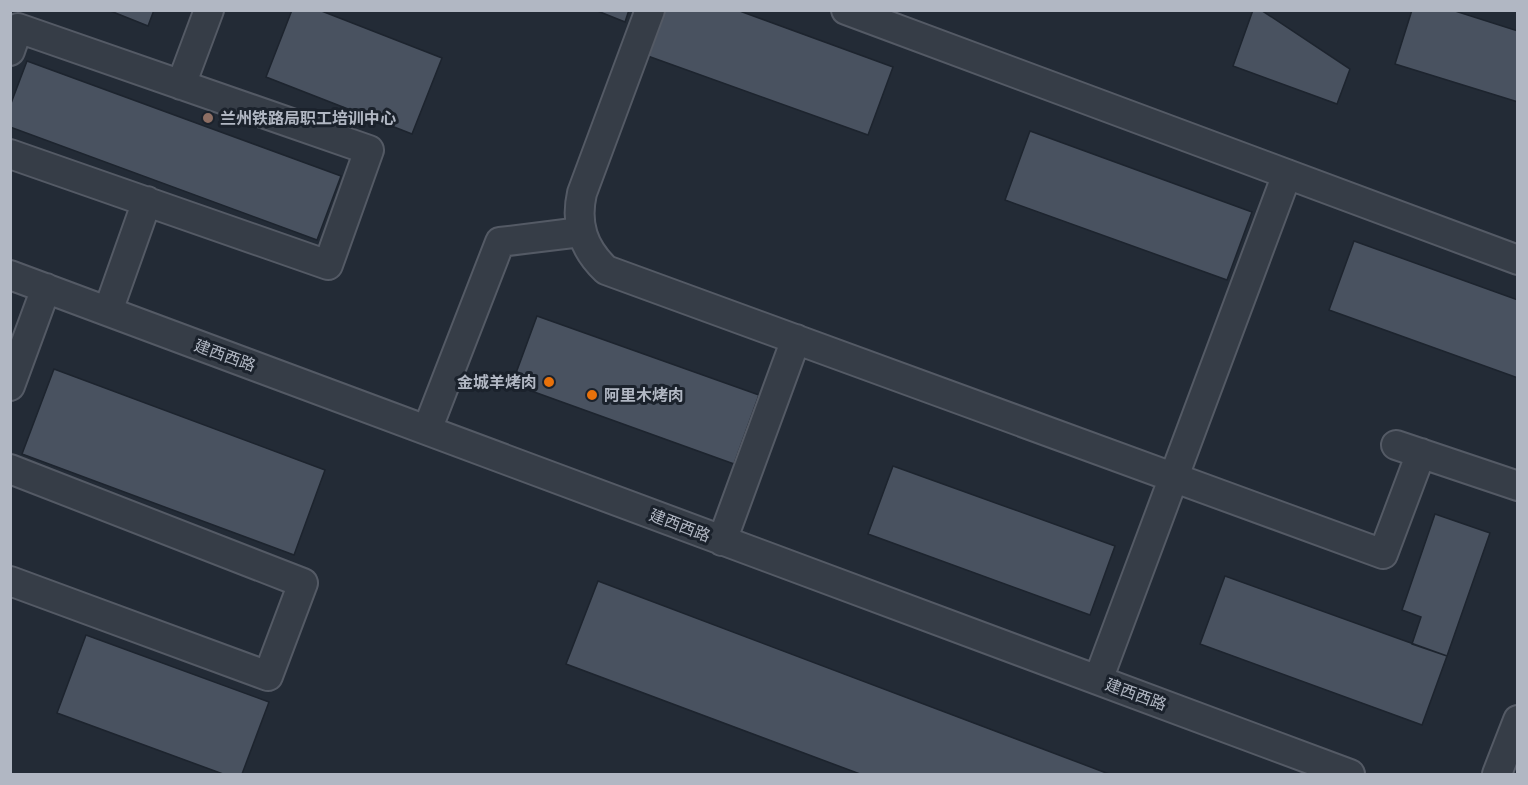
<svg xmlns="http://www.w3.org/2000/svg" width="1528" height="785" viewBox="0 0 1528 785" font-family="'Source Sans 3','Noto Sans SC',sans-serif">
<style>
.building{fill:#495260;stroke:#1d242e;stroke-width:1.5}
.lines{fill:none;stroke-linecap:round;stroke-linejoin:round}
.minor-casing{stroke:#545a65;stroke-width:32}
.minor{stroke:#363d47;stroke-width:28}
.education-dot{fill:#8d6e63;stroke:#1b222c;stroke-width:2}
.food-dot{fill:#e8710a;stroke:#1b222c;stroke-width:2}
.labels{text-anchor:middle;stroke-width:6;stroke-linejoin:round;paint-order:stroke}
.poi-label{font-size:16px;font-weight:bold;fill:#b1b7c3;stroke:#1b222c;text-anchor:start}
.street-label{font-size:16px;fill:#b1b7c3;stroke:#1b222c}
</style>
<rect width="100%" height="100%" fill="#232b36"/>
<path class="building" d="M108 10H154L148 26Z
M292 10H319L442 58 412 134 266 77Z
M595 10H629L625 22Z
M662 10H737L893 67 868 135 645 55Z
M1253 10H1261L1350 69 1337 104 1233 66Z
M1412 10H1452L1518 31V102L1395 64Z
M27 61 341 176 317 240 10 127V106Z
M1030 131 1252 212 1227 280 1005 200Z
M1354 241 1518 300V378L1329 310Z
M537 316 759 395 734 464 512 384Z
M54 369 325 470 294 555 22 454Z
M893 466 1115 546 1090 615 868 534Z
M1435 514 1490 533 1447 656 1412 644 1421 617 1402 610Z
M1225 576 1447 656 1422 725 1200 644Z
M598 581 1109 774H860L566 664Z
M86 635 269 702 242 774H223L57 713Z"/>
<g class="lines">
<g class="minor-casing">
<path id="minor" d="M650 10 582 193C575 224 583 248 606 270L1383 554 1421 453
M846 10 1518 260
M10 51 18 28 369 150 328 265 10 154
M181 85 209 10
M10 275 1350 774
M108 311 147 201
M10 386 46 288
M427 430 500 242 581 232
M1396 445 1518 486
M10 469 303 583 268 676 10 581
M722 541 796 339
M1098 680 1287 174
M1497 774 1518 720"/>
</g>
<use href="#minor" class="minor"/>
</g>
<circle class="education-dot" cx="208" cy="118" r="6"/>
<g class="food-dot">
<circle cx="549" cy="382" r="6"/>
<circle cx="592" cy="395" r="6"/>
</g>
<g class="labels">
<g class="poi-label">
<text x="220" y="124">兰州铁路局职工培训中心</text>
<text x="537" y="388" text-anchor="end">金城羊烤肉</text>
<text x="604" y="401">阿里木烤肉</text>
</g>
<g class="street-label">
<text transform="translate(225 355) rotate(20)" y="6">建西西路</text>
<text transform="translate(680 525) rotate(21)" y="6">建西西路</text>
<text transform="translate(1136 694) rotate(20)" y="6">建西西路</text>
</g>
</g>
<rect width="1528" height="785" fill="none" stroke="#b1b7c3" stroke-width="24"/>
</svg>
